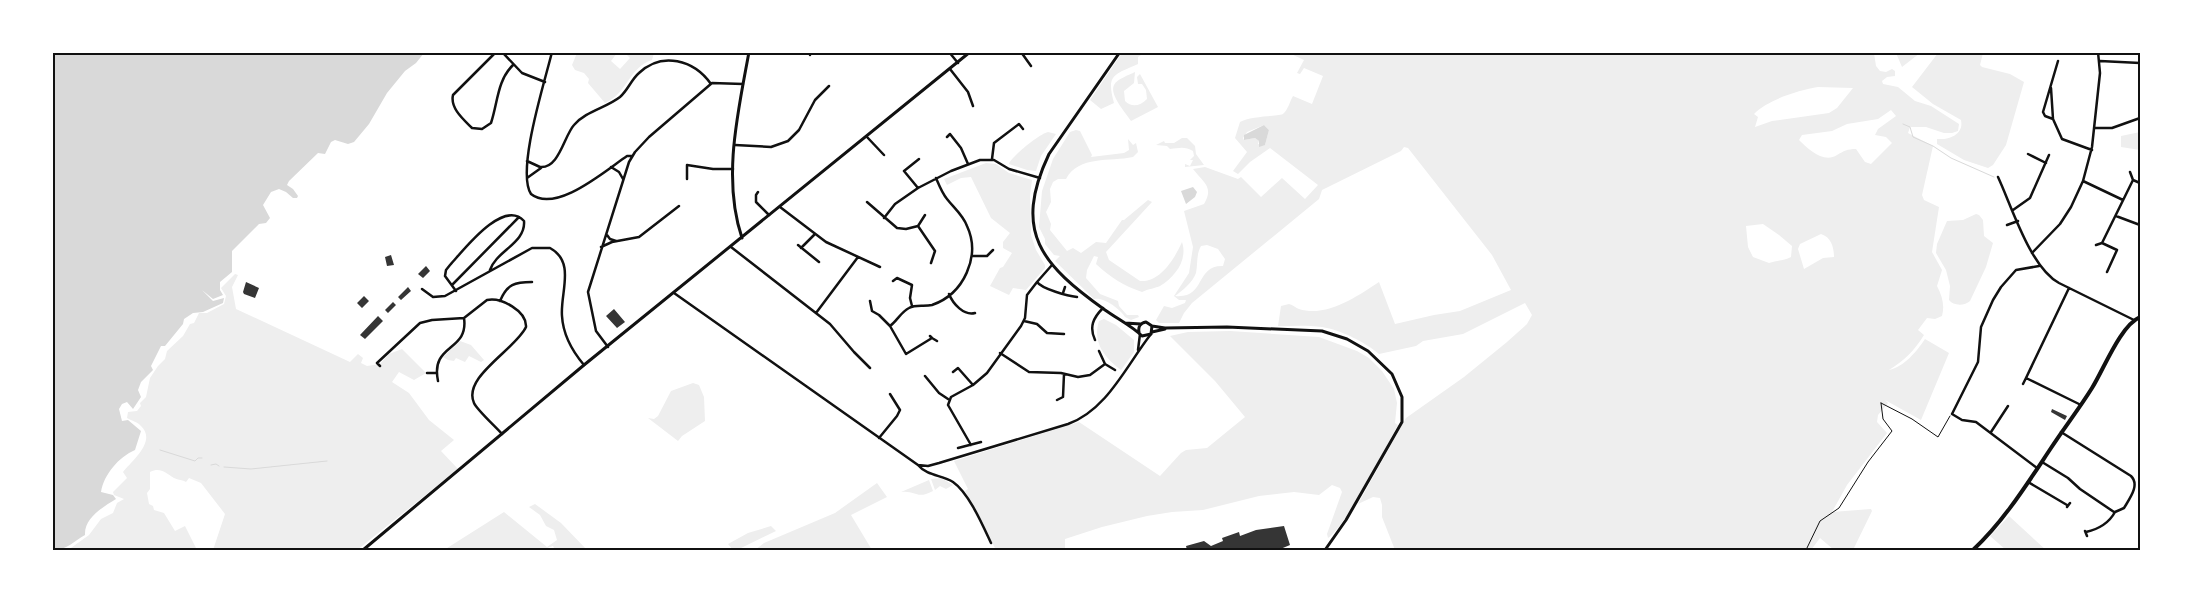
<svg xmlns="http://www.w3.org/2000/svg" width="2193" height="603" viewBox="0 0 2193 603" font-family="'Fira Sans Condensed',sans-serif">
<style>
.green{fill:#eee;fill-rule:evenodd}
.water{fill:#d9d9d9}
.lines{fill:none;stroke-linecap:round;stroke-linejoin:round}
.stream{stroke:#d9d9d9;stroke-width:1}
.building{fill:#353535}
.path{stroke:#111;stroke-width:1}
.minor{stroke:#111;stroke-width:2.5}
.tertiary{stroke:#111;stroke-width:3}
.secondary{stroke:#111;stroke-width:4}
.neatline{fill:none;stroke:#111;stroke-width:2}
</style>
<rect width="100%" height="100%" fill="#fff"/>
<path class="green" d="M577 53H617L611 61 620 69 630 58 625 53H654L652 60C629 67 627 94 605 103L588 83 589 79 584 73 575 70 572 65Z
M1122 53H1144L1138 57V64C1114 75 1106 74 1114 103L1101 109 1090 100Z
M1289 53H1874L1876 66 1880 71 1886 72 1892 69 1895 71V76L1887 77 1882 81 1883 84 1898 87 1915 101 1931 106 1959 124 1958 131 1952 133H1944L1926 127H1910L1908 133 1933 146 1922 195 1924 200 1939 207 1932 252 1942 270 1937 286C1942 296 1945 305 1942 316L1935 319 1927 318 1918 330 1924 335C1914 351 1905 360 1889 370 1904 367 1917 351 1925 339L1949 353 1921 420 1885 400 1888 403 1878 415 1877 422 1887 433 1847 485 1832 512 1871 509 1872 511 1853 550H1834L1820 538 1811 550H1395L1382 517V505L1380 498 1373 497 1358 504 1406 418 1464 377 1507 342 1527 324 1532 315 1525 303 1463 334 1423 341 1416 346 1379 354C1365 342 1341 330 1322 327 1308 325 1292 326 1278 326L1281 306 1289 304C1293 305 1296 308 1299 309 1326 318 1358 296 1379 282L1395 324 1434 315 1460 311 1511 290 1492 255 1408 148 1404 147 1401 151 1322 190 1319 199 1192 303 1184 313 1179 323H1159L1156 320 1164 306 1172 308 1185 303 1186 300H1179L1174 296 1189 273 1193 247 1184 211 1204 204C1214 187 1204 183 1193 169L1205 167 1238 179 1241 177 1261 197 1282 178 1305 199 1318 185 1270 148 1250 162 1238 174 1233 171 1247 152 1235 138 1240 122C1250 116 1281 116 1283 114 1288 110 1290 101 1293 96L1312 104 1323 76 1304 68 1300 74 1297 73 1304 60ZM1818 87 1853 88 1837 108 1829 113 1772 121 1755 127 1758 117 1754 114C1767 100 1799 90 1818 87ZM1891 110 1896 116 1878 129 1875 135 1886 137 1892 143 1871 164 1865 162 1856 149C1847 149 1844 151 1837 155 1824 164 1808 149 1799 140L1802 135 1832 131 1847 124 1878 119ZM1264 125 1269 130 1265 145 1258 144 1259 141 1255 138 1244 140 1243 138 1247 132ZM1763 224 1779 235 1792 246 1791 257C1784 261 1777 260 1769 263L1753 257 1748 247 1746 226ZM1821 234C1831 237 1834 247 1834 257L1823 258 1804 269 1798 249 1800 244ZM1207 245 1218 249 1225 259 1223 266C1195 265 1206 299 1175 296 1182 291 1193 282 1196 273 1198 263 1196 255 1201 246Z
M1896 53V52L1920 53 1902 67Z
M1938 53H1983L1980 65 1982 67 2010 74 2024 82 2006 145 1993 165 1988 168 1964 160 1937 144V139C1950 140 1964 134 1961 120L1933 104 1912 87Z
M1135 72 1134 83 1124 91 1125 101C1132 108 1140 106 1147 99L1146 90 1142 84H1138L1137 77 1140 74 1158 107 1131 121C1126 113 1109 95 1114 85 1117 79 1129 75 1135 72Z
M1076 130 1080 131 1092 155 1091 157 1124 153 1129 150 1128 139 1133 145 1136 143 1138 152 1133 157C1110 162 1079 155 1066 179H1058L1053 182 1050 189 1051 202 1046 212 1051 224 1050 230 1067 251 1073 248 1081 253 1096 242 1106 243 1122 220H1124L1148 200 1152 202 1106 252 1109 260 1140 281C1160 283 1175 258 1182 242 1188 260 1175 277 1160 286 1156 288 1148 289 1142 292 1124 286 1110 277 1096 264L1098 257 1094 256 1087 270 1086 278 1100 294 1118 301 1119 306 1127 315H1138L1139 317 1131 320 1125 317C1120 309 1104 297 1094 299L1055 261 1060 256 1054 255 1045 244V239L1039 227 1042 191 1053 159 1070 132Z
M1048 132 1056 134 1041 156 1036 171 1027 170 1009 164C1010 158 1039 134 1048 132Z
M2140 132V150L2121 147V136Z
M1182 138H1187L1195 146 1196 154 1204 165 1185 167V164L1190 166 1193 160H1190L1194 156 1193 151C1185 146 1179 148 1170 149L1167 146 1156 145 1164 141 1165 143H1174Z
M986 163 996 164 1009 173 1032 180 1030 196 1031 235 1036 250 1045 265V268L1026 290 1013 288 1009 295 990 286 1000 268 1003 267 1012 253 1003 248V242L1010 233 991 218 971 177 961 178 947 185 944 179Z
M1976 214 1979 215 1983 220 1984 236 1993 243 1986 267 1970 301C1965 306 1953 306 1949 300L1950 286 1946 270 1936 253 1937 244 1947 221 1963 220Z
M235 274 238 275 232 287 236 309 350 362 358 354 363 358 361 363 367 366 380 364 389 354 402 349 426 373 414 380 399 372 392 382 409 393 429 420 454 440 441 451 458 469 357 550H213L225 514 201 483 189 478 186 482C183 480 178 480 174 478 165 473 161 467 150 472V489L147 493 149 504 153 506 154 510 164 513 175 531 185 526 197 550H68L89 535 101 519 113 513 117 503 124 499 114 495 113 492 127 478 123 472C132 461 157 441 141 426 138 422 132 421 127 418L128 412 137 411 141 406 140 403 146 397 150 378 158 366 165 359 167 351 183 336 190 324 194 323 199 313H207L224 304 226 296 221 288Z
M1104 319 1116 325 1134 340V352L1121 370C1105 358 1092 343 1099 321Z
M1230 331 1319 337 1357 351 1369 358 1382 371 1394 389 1397 403 1395 423 1398 425C1386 446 1344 529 1328 538L1327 534 1342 492 1340 488 1332 485 1319 495 1294 492 1259 496 1203 510 1172 512 1147 516 1102 527 1065 539V550H996L965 491 968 489 954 461 1079 422 1160 476 1181 453 1186 450 1207 448 1245 417 1215 381 1170 336 1188 332Z
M460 341 471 345 484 360 481 362 469 356 465 362 456 358 454 361 448 360 443 357Z
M693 383 699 385 704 397 705 421 682 436 678 441 648 418 654 419 658 416 671 391Z
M941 478 953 485 946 489 940 486 935 490 931 479Z
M929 480 933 491C916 500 916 490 901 492Z
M877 483 887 497 851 515 872 550H755L764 543 835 513Z
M535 504 561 523 587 550H555L553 546 547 548 550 550H444L504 512 547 547 557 540 554 530 546 526 540 515 529 507Z
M2009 516 2046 550H2006L1990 536Z
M771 526 776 531 737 550H733L728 544 748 533Z"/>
<path class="water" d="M52 53H424L416 63 405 71 387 93 369 124 354 142 348 144 335 140 331 142 325 154 318 153 289 181 287 185 293 189 298 196 297 198H293L286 192 279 189 271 192 263 205 270 218 266 223 259 224 232 251V272L220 282V290L223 295 213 299 202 290 213 301 224 298 223 303 203 312 193 313 184 319 183 324 165 346H161L151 366 153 370 141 382 138 390 141 397 133 409 127 402 122 404 119 409 122 421 128 420 141 431 135 450C119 457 104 474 101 492L113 495 116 499C103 507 84 518 85 535 74 541 66 551 52 550Z
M1264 125 1269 130 1265 145 1259 147V141L1255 138 1244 140V135Z
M1193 187 1197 192 1195 197 1186 204 1181 191Z"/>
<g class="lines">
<path class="stream" d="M1903 124 1910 127 1913 137 1933 146 1951 158 1994 177
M160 450 195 461 198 458H202
M211 465 216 464 219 466
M224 467 251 469 327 461"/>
</g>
<path class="building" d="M391 255 394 265 387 266 385 257Z
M426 266 430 271 423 278 418 274Z
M246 282 259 288 255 298 244 294 243 292Z
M408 287 411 291 401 300 398 297Z
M364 296 369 301 362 308 357 303Z
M393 302 396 305 388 313 385 310Z
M614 309 625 322 617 328 606 316Z
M378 316 383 321 365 339 360 335Z
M2052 409 2067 416 2065 420 2051 412Z
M1284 526 1290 545 1278 550H1187L1186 546 1204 541 1211 546 1223 541 1222 538 1239 532 1240 536 1256 530Z"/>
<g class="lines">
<path class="path" d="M1881 403 1912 419 1938 437 1950 416
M1806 550 1820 521 1839 508 1868 462 1892 431 1883 419 1881 403"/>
<path class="minor" d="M496 52 453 95C450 108 463 119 472 128L482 129 491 123C498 102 497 81 513 65
M502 52 522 73 545 82
M552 52C545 81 516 171 531 194 556 214 606 170 627 156H632
M810 52V55
M949 52 958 63
M1021 52 1031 66
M2100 61 2140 63
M950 69 968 92 973 106
M2051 88 2053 119 2062 139 2092 150
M2053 119 2045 116 2043 112 2058 61
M2095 128H2112L2140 118
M867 137 884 155
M947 137 950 134 961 148 968 164
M735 145 771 147 788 141 799 130 815 100 829 86
M2028 154 2046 163
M992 159 994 143 1019 124 1023 129
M527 161 540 167C559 169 564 136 574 125 586 111 606 108 620 97 628 90 631 80 639 73 662 51 694 60 711 84
M687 165 713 169H733
M687 165V179
M611 167 619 172 623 179
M2130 172 2133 180
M1998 177C2012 207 2030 267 2059 283L2134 320
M527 178 541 168
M2083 181 2123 200
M918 188 904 171 919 159
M758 192 756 195V202L769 215
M867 202 897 228 906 229 918 226 935 251 931 263
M780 207 826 242 880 267
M2013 210 2030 198 2049 155
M2116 216 2140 225
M884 218 895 204 918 188 951 171 980 160H994L1009 169 1040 178
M2007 225 2018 221
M918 226 925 215
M607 235 610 239 616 241
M798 245 819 262
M2096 245 2102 243
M601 247 612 242 639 237 679 206
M731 247 830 324 854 352 870 368
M801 248 815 234
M2032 253 2060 224 2071 207 2083 181 2092 147 2100 73 2098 52
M972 256H987L993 250
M1052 265 1037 282C1042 289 1068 296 1077 297
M2107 272 2117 250 2102 243 2133 180 2140 183
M893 281 897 278 912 285 910 298 912 306
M452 285 519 217
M2069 288 2026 378 2081 405
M422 289 433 297 445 296 532 248H550C576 262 560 293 562 316 563 334 573 352 584 365
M456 291 445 276 446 270 450 265C463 251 503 198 524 221 526 243 496 251 490 270
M674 293 918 465 928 466 939 463 1068 424C1107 410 1126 366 1151 334
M1063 293 1065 287
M949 294C953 304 964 316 975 313
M500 301C507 284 515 282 532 282
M870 301 872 311 879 315 890 326C897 321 901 312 909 308 916 304 924 307 932 305 964 294 981 256 967 226 963 215 954 208 947 199 942 193 939 185 936 178
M816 313 858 257
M1024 321 1037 324 1047 333 1064 334
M890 326 906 354 932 338 930 336
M932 338 937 341
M1095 340C1089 327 1093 318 1103 308
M608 347 596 331 588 292 629 162 635 152 649 137 712 83 743 84
M1138 350 1140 334
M1099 351 1105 364
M1000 353 1029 372 1061 373 1078 377 1090 375 1105 364 1115 370
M380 366 377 363 420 323 432 320 464 318 487 300C501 297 527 311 526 327 516 349 462 377 474 403 477 410 496 427 502 434
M953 372 958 368 973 385 987 373 1021 326 1025 318 1027 295 1037 282
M427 373H437
M925 376 939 393 948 399
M438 381C430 343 469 352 464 318
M2023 384 2026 378
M1057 400 1063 397 1064 374
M1991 432 2008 406
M2061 432 2131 476C2140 485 2130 498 2124 508L2115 512C2109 523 2099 529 2086 532
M879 438 897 416 900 410 890 394
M971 445 948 405 951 397 973 385
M958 448 981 442
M2042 462 2068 478 2080 489 2114 512
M918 465C927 476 942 475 953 482 969 493 983 526 991 543
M2037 468 1976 422 1962 420 1952 414 1978 362 1981 327 1993 300 2001 287 2016 270 2039 266
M2028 482 2067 505
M2067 507 2070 503
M2085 531 2087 536"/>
<path class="tertiary" d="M1120 52 1049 154C1012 232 1042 265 1105 310 1116 318 1132 326 1142 336L1151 334 1152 326 1146 322C1140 323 1138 327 1139 332
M742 238C722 179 738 112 749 52
M1125 323 1141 324
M1152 326 1165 328 1227 327 1322 331 1347 339 1368 351 1392 374 1402 397V422L1346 520 1325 550
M1152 332 1165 329
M363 550 584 365 970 52"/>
<path class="secondary" d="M1973 550C2004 521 2027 484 2051 448 2064 428 2079 409 2092 388 2104 369 2120 326 2140 317"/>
</g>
<rect width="2193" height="603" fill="none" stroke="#ffffff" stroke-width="108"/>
<rect x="54" y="54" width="2085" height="495" class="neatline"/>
</svg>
